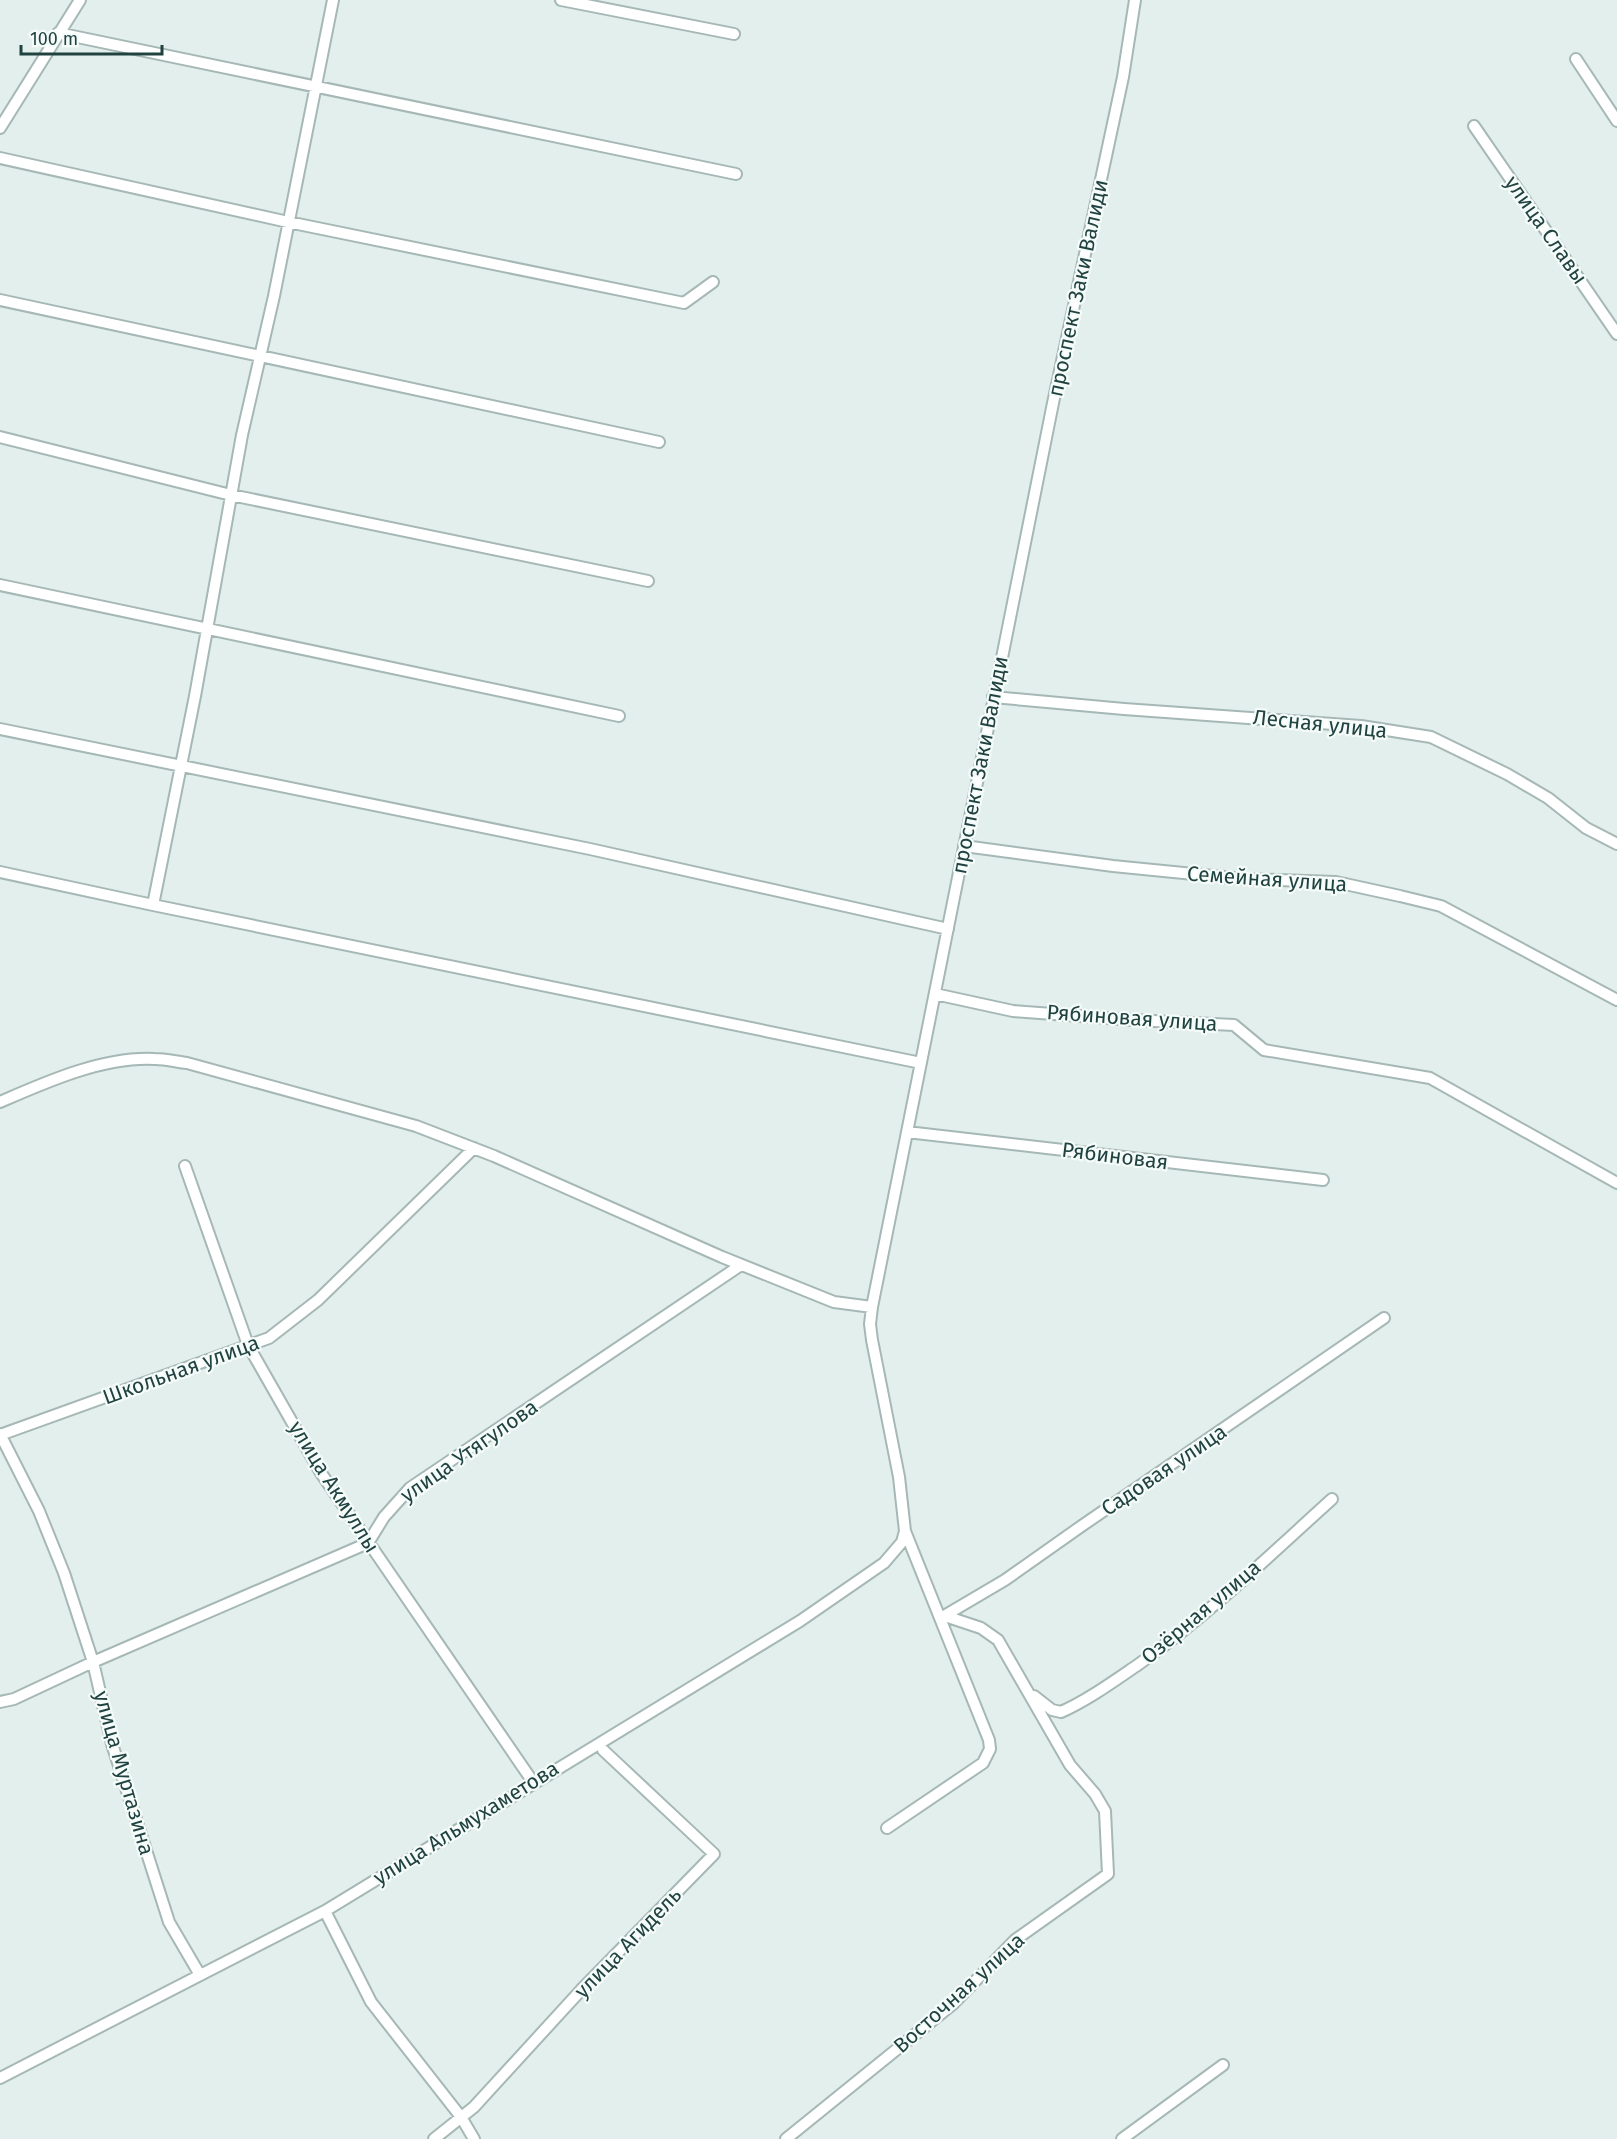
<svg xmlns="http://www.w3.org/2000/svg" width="1617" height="2139" viewBox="0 0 1617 2139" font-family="'Fira Sans',sans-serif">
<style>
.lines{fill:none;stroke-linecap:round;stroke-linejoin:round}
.minor-casing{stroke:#a5b8b5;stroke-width:14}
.minor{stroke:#fff;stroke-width:10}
.labels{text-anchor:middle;stroke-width:4.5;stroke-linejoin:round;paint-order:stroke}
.street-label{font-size:21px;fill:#204341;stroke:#f5fbf9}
</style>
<rect width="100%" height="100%" fill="#e3efec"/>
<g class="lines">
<g class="minor-casing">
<path id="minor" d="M561 0 734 34
M58 33 736 174
M1576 59 1617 121
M1474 126 1617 334
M0 128 80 0
M0 158 288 222 684 303 713 282
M0 300 659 442
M0 437 231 495 648 581
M0 585 619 716
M993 697 1124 709 1361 726 1431 737 1507 774 1548 798 1586 828 1617 844
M0 729 590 849 948 929
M964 846 1113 866 1244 879 1336 882 1400 896 1441 906 1617 1000
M0 872 153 905 921 1063
M153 905 195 696 242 435 274 296 333 0
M935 994 1013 1011 1133 1020 1234 1025 1264 1050 1430 1078 1617 1183
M0 1102C46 1082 104 1056 155 1059 166 1059 177 1062 187 1063L416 1126 494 1156 722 1257 834 1302 872 1307
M907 1132 1323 1180
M185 1166 248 1345 321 1473 533 1782
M0 1434 39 1511 64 1573 93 1662 112 1744 169 1922 200 1975
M0 1435 269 1338 318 1300 474 1148
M944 1616 1005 1580 1083 1525 1384 1318
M1034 1696 1052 1710 1061 1712C1088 1700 1114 1681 1139 1664 1208 1615 1269 1556 1332 1499
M0 1702 14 1699 93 1662 368 1543 384 1517 410 1488 741 1265
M887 1828 983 1763 990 1749 989 1740 905 1531 899 1477 872 1340 870 1324 872 1307 1053 403 1123 77 1135 0
M325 1911 371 2002 461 2117 474 2139
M0 2078 325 1911 800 1621 884 1563 902 1542 905 1531
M434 2139 474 2107 582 1989 714 1854 603 1750
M786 2139 954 2003 1015 1940 1108 1874 1105 1811 1095 1794 1070 1765 998 1640 981 1628 945 1616
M1122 2139 1223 2065"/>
</g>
<use href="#minor" class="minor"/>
</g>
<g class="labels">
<g class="street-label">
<text transform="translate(1546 230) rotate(55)" y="7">улица Славы</text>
<text transform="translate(1078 288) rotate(-78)" y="7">проспект Заки Валиди</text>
<text transform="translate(1320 724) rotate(6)" y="7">Лесная улица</text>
<text transform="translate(980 765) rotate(-79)" y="7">проспект Заки Валиди</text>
<text transform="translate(1267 879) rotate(4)" y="7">Семейная улица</text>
<text transform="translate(1132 1018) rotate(4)" y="7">Рябиновая улица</text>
<text transform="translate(1115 1156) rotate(7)" y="7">Рябиновая</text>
<text transform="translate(181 1370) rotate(-20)" y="7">Школьная улица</text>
<text transform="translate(469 1451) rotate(-35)" y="7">улица Утягулова</text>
<text transform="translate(1164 1470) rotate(-34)" y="7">Садовая улица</text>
<text transform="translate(334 1487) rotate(58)" y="7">улица Акмуллы</text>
<text transform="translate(1201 1612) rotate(-40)" y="7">Озёрная улица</text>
<text transform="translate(124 1773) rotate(74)" y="7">улица Муртазина</text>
<text transform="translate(466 1823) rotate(-32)" y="7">улица Альмухаметова</text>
<text transform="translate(628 1943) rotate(-46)" y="7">улица Агидель</text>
<text transform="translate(959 1993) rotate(-42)" y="7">Восточная улица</text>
</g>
</g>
<path d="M21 45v9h141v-9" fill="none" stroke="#204341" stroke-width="3"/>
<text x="30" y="45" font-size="18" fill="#204341" stroke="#f5fbf9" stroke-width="4.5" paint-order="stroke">100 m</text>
</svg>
